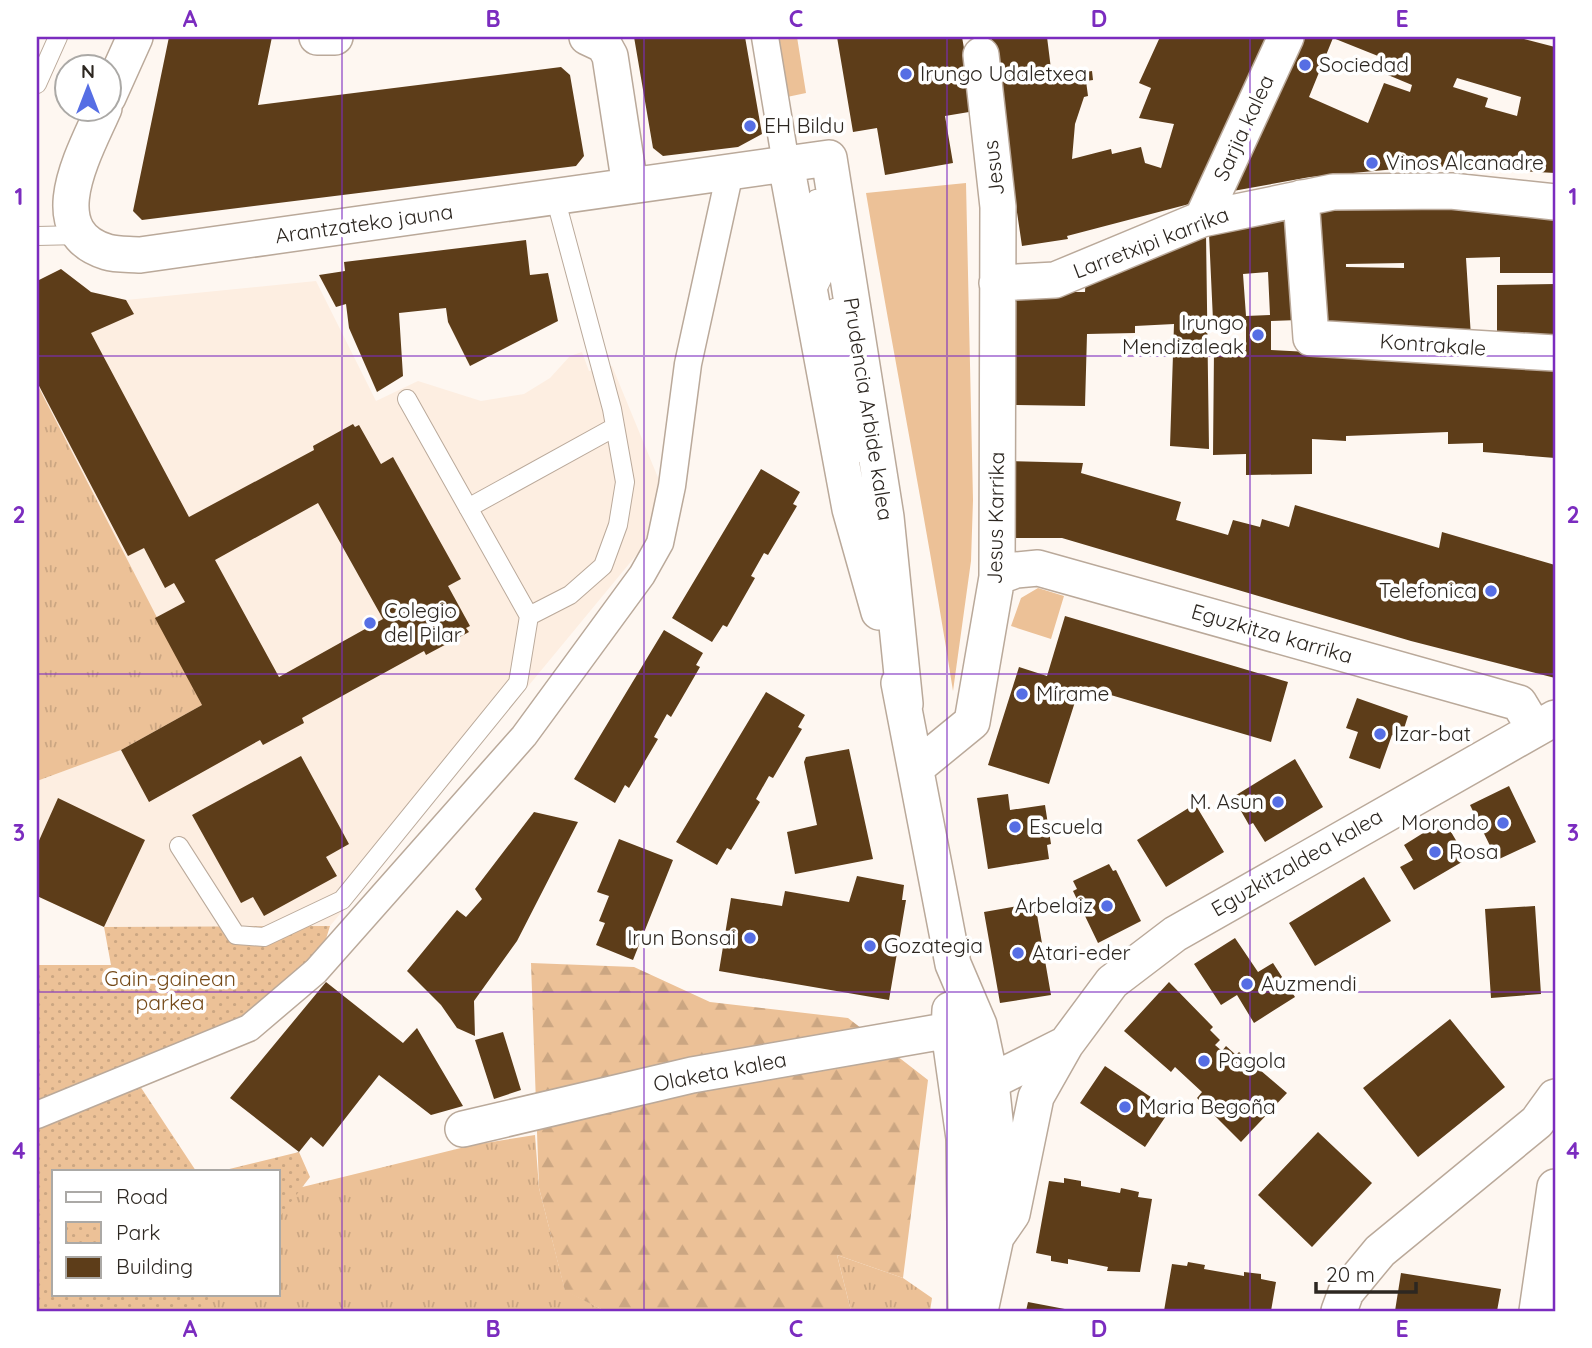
<svg xmlns="http://www.w3.org/2000/svg" width="1592" height="1348" viewBox="0 0 1592 1348" font-family="Quicksand,sans-serif">
<style>
.built{fill:#fdeee1}
.grass{fill:url(#grass-tufts)}
.forest{fill:url(#forest-firs)}
.park{fill:url(#park-dots)}
.garden{fill:#ecc197}
.building{fill:#5d3d19;fill-rule:evenodd}
.lines{fill:none;stroke-linecap:round;stroke-linejoin:round}
.service-casing{stroke:#baa99a;stroke-width:20}
.pedestrian-casing{stroke:#baa99a;stroke-width:29}
.minor-casing{stroke:#baa99a;stroke-width:38}
.service{stroke:#fff;stroke-width:18}
.pedestrian{stroke:#fff;stroke-width:26}
.minor{stroke:#fff;stroke-width:35}
.grid{fill:none;stroke:#7b2cbf;stroke-width:2;stroke-opacity:0.55}
.poi-dot{fill:#566ee4;stroke:#fff;stroke-width:2.5}
.labels{text-anchor:middle;stroke-width:7;stroke-linejoin:round;paint-order:stroke}
.poi-label{font-size:21px;fill:#2d2721;stroke:#fff;text-anchor:start}
.street-label{font-size:21px;fill:#2d2721;stroke:#fff}
.park-label{font-size:21px;fill:#754a19;stroke:#fff}
.neatline{fill:none;stroke:#7b2cbf;stroke-width:2.5}
.grid-label{font-size:23px;text-anchor:middle;font-weight:bold;fill:#7b2cbf}
</style>
<defs>
<pattern id="grass-tufts" width="24" height="20" patternUnits="userSpaceOnUse" patternTransform="scale(1.75)"><rect width="24" height="20" fill="#ecc197"/><path d="M3 7l-1-3M5 7V3M7 7l1-3M15 17l-1-3M17 17v-4M19 17l1-3" fill="none" stroke="#cba682"/></pattern>
<pattern id="forest-firs" width="22" height="20" patternUnits="userSpaceOnUse" patternTransform="scale(1.75)"><rect width="22" height="20" fill="#ecc197"/><path d="M5 1l3.5 6h-7zM16 11l3.5 6h-7z" fill="#cba682"/></pattern>
<pattern id="park-dots" width="8" height="8" patternUnits="userSpaceOnUse" patternTransform="scale(1.75)"><rect width="8" height="8" fill="#ecc197"/><path d="M2 2h.1M6 6h.1" fill="none" stroke="#cba682" stroke-width="1.8" stroke-linecap="round"/></pattern>
</defs>
<rect width="100%" height="100%" fill="#fef7f1"/>
<path class="built" d="M61 269 91 292 126 300 316 281 376 401 418 381 481 401 524 394 550 378 570 356 582 352 589 371 612 366 659 480 648 541 330 926 104 927 37 896V781L121 750 201 705 37 384V281Z"/>
<path class="grass" d="M37 384 202 705 121 750 37 781Z
M535 1135 539 1188 565 1290 605 1311H141L153 1294H278V1193L473 1145Z
M837 1255 903 1278 932 1298 930 1311H851Z"/>
<path class="forest" d="M531 963 634 967 710 1002 848 1018 928 1080 903 1278 837 1255 851 1311H605L565 1291 539 1188Z"/>
<path class="park" d="M330 926 316 971 249 1028 134 1077 196 1171H54V1294H212L199 1311H37V965H111L104 927Z
M299 1152 310 1177 278 1219V1171H221Z"/>
<path class="garden" d="M776 37H797L806 93 787 97Z
M966 183 973 500 971 561 953 691C927 525 894 359 866 193Z
M1038 588 1064 596 1051 639 1011 626 1021 598Z"/>
<path class="building" d="M169 37H272L258 105 561 67 570 75 584 156 576 166 142 220 133 211Z
M634 37H745L762 134 738 147 663 156 653 148Z
M837 37H962L975 111 945 116 953 163 885 175 877 128 853 132Z
M991 37H1047L1052 77 1092 71 1093 80 1086 81 1088 96 1084 97 1075 124 1072 159 1111 149 1112 154 1141 147 1145 163 1161 168 1174 124 1139 118 1151 88 1139 83 1160 37H1269L1193 203 1067 236 1068 239 1022 246Z
M1300 37H1516L1555 47V173L1428 166 1310 177 1233 191ZM1333 38 1393 62 1388 75 1412 85 1410 92 1384 83 1368 123 1309 97ZM1457 78 1521 97 1517 116 1485 107 1488 98 1453 87Z
M1344 202 1555 213V273H1500V257L1466 258 1471 337 1321 324 1314 208ZM1404 263V268L1346 267V264Z
M1288 214 1298 320 1271 321V350L1555 365V458L1483 452V443L1448 444V432L1346 436V441L1312 439V474L1246 475V454L1213 455 1214 350H1246V320H1213L1209 234ZM1268 272 1270 315 1246 316 1243 274Z
M1206 234 1209 449 1170 446 1174 324 1135 326V333L1087 334 1085 406 1011 405V292H1085L1086 273Z
M526 240 530 275 548 273 558 321 470 366 448 322 446 308 399 313 403 376 377 392 349 328 346 304 336 307 319 275 345 271 344 262Z
M61 269 91 292 126 300 134 314 91 333 189 517 314 450 313 446 353 424 355 427 359 425 381 464 393 457 461 579 448 586 470 626 466 628 469 632 426 655 424 651 302 718 304 723 263 745 260 740 149 802 121 750 202 705 155 618 185 602 174 583 165 588 144 548 128 556 37 382V281ZM318 503 383 619 279 677 215 560Z
M1555 284V341L1497 338V285Z
M1009 461 1083 463 1081 473 1181 502 1176 520 1228 535 1233 520 1260 527 1262 519 1289 527 1295 505 1439 548 1442 532 1555 565V678L1411 641 1062 538H1008Z
M761 469 800 492 793 504 797 506 768 555 764 553 751 576 755 578 727 627 723 625 712 642 672 618Z
M1065 616 1288 682 1271 742 1080 686 1049 784 988 765 1019 667 1047 676Z
M664 630 703 653 696 665 700 667 671 717 667 714 654 737 658 739 629 788 625 785 615 803 574 779Z
M766 692 805 715 798 727 802 729 773 778 769 776 756 799 760 802 731 850 727 848 717 865 676 842Z
M1357 698 1408 716 1401 738 1392 735 1380 769 1349 758 1358 732 1346 728Z
M849 749 873 859 795 874 787 832 817 825 804 762 806 757Z
M301 756 349 844 326 857 337 876 264 916 253 897 241 903 192 815Z
M1295 759 1323 807 1265 842 1253 823 1249 825 1233 797Z
M1509 786 1536 842 1497 860 1470 805Z
M1008 794 1010 810 1045 805 1051 844 1047 845 1049 859 988 869 977 798Z
M58 798 145 840 104 927 37 896V845Z
M1195 804 1224 852 1166 887 1137 840Z
M534 812 578 822 517 941 474 1001 475 1036 457 1028 441 1005 407 971 457 910 466 917 482 899 475 889Z
M1444 820 1467 859 1414 890 1400 867 1413 860 1404 845Z
M619 839 673 860 633 960 596 945 605 923 599 921 609 896 597 892Z
M1109 864 1113 871 1116 870 1141 921 1098 943 1073 891 1077 889 1073 881Z
M857 876 904 885 902 900H906L889 1000 719 971 731 898 782 906 785 891 849 902Z
M1364 877 1391 921 1315 966 1289 923Z
M1035 903 1051 995 1000 1003 984 912Z
M1535 906 1541 994 1491 998 1485 909Z
M1235 938 1258 972 1273 963 1295 997 1254 1023 1237 995 1221 1005 1194 964Z
M326 982 403 1043 417 1028 463 1106 431 1115 379 1075 323 1147 311 1137 299 1152 230 1098Z
M1169 982 1213 1027 1210 1030 1220 1040 1215 1045 1222 1051 1226 1046 1236 1055 1239 1052 1287 1093 1241 1142 1197 1098 1202 1092 1175 1067 1171 1072 1124 1031Z
M1450 1019 1505 1087 1418 1157 1363 1088Z
M503 1032 521 1090 494 1099 475 1040Z
M1105 1066 1170 1110 1145 1147 1080 1103Z
M1318 1132 1372 1183 1312 1247 1258 1195Z
M1064 1178 1081 1181V1186L1120 1193 1121 1188 1139 1192 1138 1197 1152 1199 1140 1272 1107 1271 1108 1267 1068 1259V1264L1051 1261V1256L1036 1253 1049 1181 1064 1183Z
M1188 1262 1205 1265 1204 1269 1244 1276V1272L1261 1274V1279L1276 1282 1271 1311H1164L1172 1264 1187 1266Z
M1401 1273 1501 1289 1497 1311H1395Z
M1028 1302 1070 1310V1311H1026Z"/>
<g class="lines">
<g class="service-casing">
<path id="service" d="M37 84 58 37
M37 236 81 235
M815 294 827 269 816 199
M834 308 846 392 860 453
M468 508 615 427
M529 616 570 595 603 566 618 525 625 482 612 409 555 197
M179 846 236 935 264 937 342 900 518 683 529 616 407 399"/>
</g>
<g class="pedestrian-casing">
<path id="pedestrian" d="M765 37 786 164
M37 1115 249 1028 316 971 524 736 642 575 660 543 672 486 688 364 730 172"/>
</g>
<g class="minor-casing">
<path id="minor" d="M317 37H335
M587 37 604 45 610 56 630 186
M108 97 135 37
M104 108C86 150 38 231 107 252 117 255 130 254 140 255L829 158 886 517 905 704
M786 164 850 509 879 612
M1301 198 1311 338 1555 353
M1202 219 1286 37
M997 283 1055 280 1202 219 1333 192 1451 191 1555 202
M997 577 1016 570 1038 568 1519 703 1534 728
M899 683 953 964 979 1025 991 1082 997 1139 996 1237
M917 767 972 722 997 577 998 207 981 55
M950 1010 949 1031 964 1138 966 1309
M972 1091 1066 1044
M463 1129 692 1075 979 1025
M980 1311 996 1237 1012 1214 1036 1097 1066 1044 1112 982 1175 934 1555 718
M1339 1311 1346 1292 1380 1251 1537 1122 1555 1097
M1537 1311 1555 1187"/>
</g>
<use href="#service" class="service"/>
<use href="#pedestrian" class="pedestrian"/>
<use href="#minor" class="minor"/>
</g>
<path class="grid" d="M342 37V1311M644 37V1311M947 37V1311M1250 37V1311M37 356H1555M37 674H1555M37 992H1555"/>
<g class="poi-dot">
<circle cx="1305" cy="65" r="7"/>
<circle cx="906" cy="74" r="7"/>
<circle cx="750" cy="126" r="7"/>
<circle cx="1372" cy="163" r="7"/>
<circle cx="1258" cy="335" r="7"/>
<circle cx="1491" cy="591" r="7"/>
<circle cx="370" cy="623" r="7"/>
<circle cx="1022" cy="694" r="7"/>
<circle cx="1380" cy="734" r="7"/>
<circle cx="1278" cy="802" r="7"/>
<circle cx="1503" cy="823" r="7"/>
<circle cx="1015" cy="827" r="7"/>
<circle cx="1435" cy="852" r="7"/>
<circle cx="1107" cy="906" r="7"/>
<circle cx="750" cy="938" r="7"/>
<circle cx="870" cy="946" r="7"/>
<circle cx="1018" cy="953" r="7"/>
<circle cx="1247" cy="984" r="7"/>
<circle cx="1204" cy="1061" r="7"/>
<circle cx="1125" cy="1107" r="7"/>
</g>
<g class="labels">
<g class="poi-label">
<text x="1319" y="72">Sociedad</text>
<text x="920" y="81">Irungo Udaletxea</text>
<text x="764" y="133">EH Bildu</text>
<text x="1386" y="170">Vinos Alcanadre</text>
<text x="1244" y="330" text-anchor="end">Irungo<tspan x="1244" dy="24">Mendizaleak</tspan></text>
<text x="1477" y="598" text-anchor="end">Telefonica</text>
<text x="384" y="618">Colegio<tspan x="384" dy="24">del Pilar</tspan></text>
<text x="1036" y="701">Mírame</text>
<text x="1394" y="741">Izar-bat</text>
<text x="1264" y="809" text-anchor="end">M. Asun</text>
<text x="1489" y="830" text-anchor="end">Morondo</text>
<text x="1029" y="834">Escuela</text>
<text x="1449" y="859">Rosa</text>
<text x="1093" y="913" text-anchor="end">Arbelaiz</text>
<text x="736" y="945" text-anchor="end">Irun Bonsai</text>
<text x="884" y="953">Gozategia</text>
<text x="1032" y="960">Atari-eder</text>
<text x="1261" y="991">Auzmendi</text>
<text x="1218" y="1068">Pagola</text>
<text x="1139" y="1114">Maria Begoña</text>
</g>
<g class="street-label">
<text transform="translate(1244 128) rotate(-65)" y="7">Sarjia kalea</text>
<text transform="translate(994 168) rotate(-97)" y="7">Jesus</text>
<text transform="translate(364 224) rotate(-8)" y="7">Arantzateko jauna</text>
<text transform="translate(1151 243) rotate(-21)" y="7">Larretxipi karrika</text>
<text transform="translate(1433 345) rotate(4)" y="7">Kontrakale</text>
<text transform="translate(868 409) rotate(81)" y="7">Prudencia Arbide kalea</text>
<text transform="translate(996 518) rotate(-89)" y="7">Jesus Karrika</text>
<text transform="translate(1272 634) rotate(16)" y="7">Eguzkitza karrika</text>
<text transform="translate(1297 863) rotate(-30)" y="7">Eguzkitzaldea kalea</text>
<text transform="translate(720 1072) rotate(-11)" y="7">Olaketa kalea</text>
</g>
<g class="park-label">
<text x="170" y="986">Gain-gainean<tspan x="170" dy="24">parkea</tspan></text>
</g>
</g>
<rect width="1592" height="1348" fill="none" stroke="#ffffff" stroke-width="77"/>
<rect x="52" y="1170" width="228" height="126" fill="#ffffff" stroke="#aba9a6" stroke-width="2"/>
<rect x="66" y="1192" width="35" height="10" fill="#ffffff" stroke="#aba9a6" stroke-width="2"/>
<text x="116" y="1204" font-size="21" fill="#2d2721">Road</text>
<rect x="66" y="1222" width="35" height="21" fill="url(#park-dots)" stroke="#aba9a6" stroke-width="2"/>
<text x="116" y="1240" font-size="21" fill="#2d2721">Park</text>
<rect x="66" y="1257" width="35" height="21" fill="#5d3d19" stroke="#aba9a6" stroke-width="2"/>
<text x="116" y="1274" font-size="21" fill="#2d2721">Building</text>
<g transform="translate(88 88)"><circle r="33" fill="#ffffff" stroke="#aba9a6" stroke-width="2"/>
<path d="M0-5L12 26L0 18L-12 26Z" fill="#566ee4"/>
<text y="-10" font-size="19" font-weight="bold" text-anchor="middle" fill="#2d2721">N</text>
</g>
<path d="M1316 1282v10h100v-10" fill="none" stroke="#2d2721" stroke-width="3.5"/>
<text x="1326" y="1282" font-size="21" fill="#2d2721" stroke="#ffffff" stroke-width="5" paint-order="stroke">20 m</text>
<rect x="38" y="38" width="1516" height="1272" class="neatline"/>
<g class="grid-label">
<text x="190" y="27">A</text>
<text x="493" y="27">B</text>
<text x="796" y="27">C</text>
<text x="1099" y="27">D</text>
<text x="1402" y="27">E</text>
<text x="19" y="205">1</text>
<text x="1573" y="205">1</text>
<text x="19" y="523">2</text>
<text x="1573" y="523">2</text>
<text x="19" y="841">3</text>
<text x="1573" y="841">3</text>
<text x="19" y="1159">4</text>
<text x="1573" y="1159">4</text>
<text x="190" y="1337">A</text>
<text x="493" y="1337">B</text>
<text x="796" y="1337">C</text>
<text x="1099" y="1337">D</text>
<text x="1402" y="1337">E</text>
</g>
</svg>
